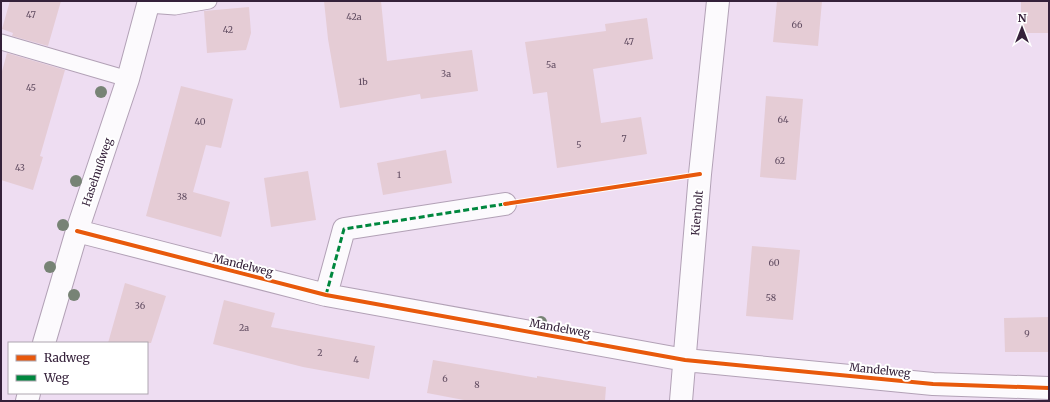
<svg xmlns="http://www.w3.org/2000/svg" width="1050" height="402" viewBox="0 0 1050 402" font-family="Merriweather,serif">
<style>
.building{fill:#e5ccd5}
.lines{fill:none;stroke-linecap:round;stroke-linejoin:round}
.lane-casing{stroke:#b2a1b6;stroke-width:17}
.street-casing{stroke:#b2a1b6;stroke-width:24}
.lane{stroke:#fcfafd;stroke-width:15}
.street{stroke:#fcfafd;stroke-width:22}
.quiet{stroke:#00873e;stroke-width:3;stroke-dasharray:6 3;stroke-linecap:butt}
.cycleway-casing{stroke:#fff;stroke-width:6}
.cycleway{stroke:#e8590c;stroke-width:4}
.tree{fill:#778375}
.labels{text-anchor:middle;stroke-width:4;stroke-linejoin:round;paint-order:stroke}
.number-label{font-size:9px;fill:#614c61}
.street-label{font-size:11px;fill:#35213a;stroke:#fff}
</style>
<rect width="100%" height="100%" fill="#eeddf2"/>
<path class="building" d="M10 1H61L48 46 12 36 13 33 2 29Z
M324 1H381L387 61 472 50 478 91 421 99 420 94 340 108 328 39Z
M777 1H822L818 46 773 42Z
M1021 1H1049V33H1021Z
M249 7 251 33 246 50 207 53 204 11Z
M647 18 653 59 593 69 601 123 641 117 647 154 557 168 547 92 533 94 525 42 606 31 605 24Z
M7 53 65 70 40 156 43 157 33 190 1 180V75Z
M181 86 233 99 221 148 206 145 193 192 230 202 221 237 146 216Z
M766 96 803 99 796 180 760 177Z
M446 150 452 183 383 195 377 163Z
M308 171 316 220 271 227 264 178Z
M752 246 800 250 793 320 746 316Z
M125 283 166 296 151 343H108Z
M224 300 275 313 271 327 375 346 369 379 303 367 213 344Z
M1049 317V352H1005L1004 318Z
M433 360 537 378V376L606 387 605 401H469L427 393Z"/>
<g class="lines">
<g class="lane-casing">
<path id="lane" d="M148 5 175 7 209 1
M1 42 128 79"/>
</g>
<g class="street-casing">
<path id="street" d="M77 231 326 295 685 360 933 384 1049 388
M326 295 344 229 505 204
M44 343 77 231 128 79 149 1
M27 401 29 393
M681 401 700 174 718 1"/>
</g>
<use href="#lane" class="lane"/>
<use href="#street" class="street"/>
<path class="quiet" d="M326 295 344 229 505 204"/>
<g class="cycleway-casing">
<path id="cycleway" d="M505 204 700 174
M77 231 326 295 685 360 933 384 1049 388"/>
</g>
<use href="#cycleway" class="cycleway"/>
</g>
<g class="tree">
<circle cx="101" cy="92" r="6"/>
<circle cx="76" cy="181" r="6"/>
<circle cx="63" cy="225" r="6"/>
<circle cx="50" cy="267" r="6"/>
<circle cx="74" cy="295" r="6"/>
<circle cx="541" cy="322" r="6"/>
</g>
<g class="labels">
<g class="number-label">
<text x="31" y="18">47</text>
<text x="354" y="20">42a</text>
<text x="797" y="28">66</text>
<text x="228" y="33">42</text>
<text x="629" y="45">47</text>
<text x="551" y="68">5a</text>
<text x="446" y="77">3a</text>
<text x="363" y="85">1b</text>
<text x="31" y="91">45</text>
<text x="783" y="123">64</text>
<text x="200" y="125">40</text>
<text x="624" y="142">7</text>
<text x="579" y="148">5</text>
<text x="780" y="164">62</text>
<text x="20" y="171">43</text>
<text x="399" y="178">1</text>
<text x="182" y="200">38</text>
<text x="774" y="266">60</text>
<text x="771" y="301">58</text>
<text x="140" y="309">36</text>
<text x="244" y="331">2a</text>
<text x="1027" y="337">9</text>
<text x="320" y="356">2</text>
<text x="356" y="363">4</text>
<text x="445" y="382">6</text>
<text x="477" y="388">8</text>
</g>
<g class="street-label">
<text transform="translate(97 172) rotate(-71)" y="4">Haselnußweg</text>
<text transform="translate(697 213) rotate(-85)" y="4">Kienholt</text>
<text transform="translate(243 265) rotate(14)" y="4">Mandelweg</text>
<text transform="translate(560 328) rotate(10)" y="4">Mandelweg</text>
<text transform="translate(880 370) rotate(6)" y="4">Mandelweg</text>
</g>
</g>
<rect width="1050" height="402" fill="none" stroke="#35213a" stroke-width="4"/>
<rect x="8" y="342" width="140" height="52" fill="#ffffff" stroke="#aea6b0"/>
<rect x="16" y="355" width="20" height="6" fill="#e8590c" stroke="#aea6b0"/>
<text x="44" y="362" font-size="12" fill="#35213a">Radweg</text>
<rect x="16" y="375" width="20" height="6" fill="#00873e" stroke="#aea6b0"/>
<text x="44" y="382" font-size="12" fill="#35213a">Weg</text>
<g transform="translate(1022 28)" stroke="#ffffff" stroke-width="3" paint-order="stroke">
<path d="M0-3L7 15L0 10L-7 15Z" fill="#35213a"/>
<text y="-6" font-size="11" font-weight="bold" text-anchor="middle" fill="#35213a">N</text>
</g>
</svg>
